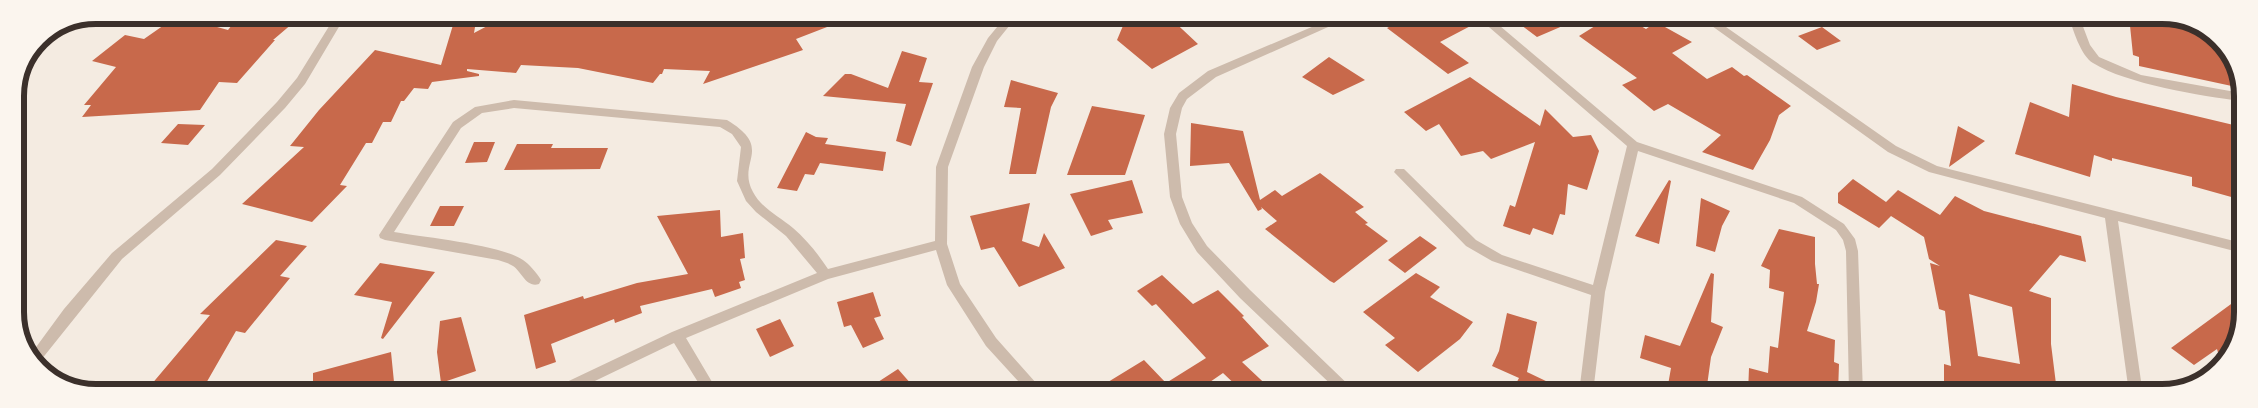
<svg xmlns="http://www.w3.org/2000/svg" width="2258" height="408" viewBox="0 0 2258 408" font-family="Inter,sans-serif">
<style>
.building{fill:#c8694b;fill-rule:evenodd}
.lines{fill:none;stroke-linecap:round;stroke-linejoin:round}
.minor{fill:#cdbbac;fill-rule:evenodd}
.rim{fill:none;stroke:#3b302b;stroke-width:6}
</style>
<rect width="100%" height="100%" fill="#f4ebe1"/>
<path class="building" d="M456 15H477L474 33 491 24 607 20 611 15H853V17L796 39 803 50 703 84 710 71 664 69 662 74H660L653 83 578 68 521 65 516 73 467 69V71L479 74V76L432 82 428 89 414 88 404 101H401L391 122H383L372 143H366L340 185 347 186 312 222 242 204 304 147 290 146 319 110 375 50 441 65Z
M1136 15H1167L1198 44 1152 69 1117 40 1125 21Z
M1412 15H1473L1480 21 1440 42 1469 63 1448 74 1387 28Z
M177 16 228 30 236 20 293 23 273 40H275L237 83 219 82 200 110 82 117 91 105H84L116 67 92 61 125 35 144 39Z
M1509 16H1586L1537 37Z
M1611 16H1624L1646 29 1656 22 1692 42 1672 53 1707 79 1732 67 1744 76 1747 75 1791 106 1779 115 1770 140 1753 170 1702 152 1721 135 1668 104 1654 111 1622 85 1637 78 1579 36Z
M2129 16H2142L2206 31 2216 35 2241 80V88L2139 66V57L2133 55Z
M1822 27 1841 41 1817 50 1798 36Z
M902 51 927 58 919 82 933 83 911 146 896 141 906 104 823 96 845 74H851L888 88Z
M1329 57 1365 80 1333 95 1302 77Z
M1470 77 1540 126 1545 109 1573 137 1591 135 1599 151 1587 190 1568 184 1565 215 1560 214 1553 235 1533 228 1530 235 1503 226 1510 205 1515 207 1535 142 1491 159 1483 151 1461 156 1439 124 1426 131 1404 112Z
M1011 80 1058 93 1051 107 1036 174H1009L1021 108 1004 107Z
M2072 84 2116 97 2242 127V200L2192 186V177L2112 158V161L2094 155 2090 177 2015 154 2030 102 2069 117Z
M1092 106 1145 115 1125 175H1067Z
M1191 123 1243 131 1260 200 1275 190 1282 196 1320 173 1364 207 1355 212 1368 223 1365 224 1388 241 1334 283 1330 281 1265 229 1277 221 1261 207 1262 209 1258 211 1229 163 1190 166Z
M178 124 205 125 188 145 161 143Z
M1958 126 1985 141 1949 167Z
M806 132 816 137 828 138 825 144 886 152 883 171 820 163 814 175 805 174 797 191 777 188Z
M474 142H495L487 162 465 163Z
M517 144H553L551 148H608L600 169 504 170Z
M1853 179 1886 202 1898 190 1940 215 1955 196 1984 211 2081 236 2086 262 2060 255 2029 291 2051 298V344L2056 384 2042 381 2046 393H1944V364L1951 366 1945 311 1939 309 1930 263 1940 266 1929 259 1924 237 1891 216 1879 228 1838 203V193ZM1969 294 2012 307 2020 364 1978 356Z
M1132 180 1143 213 1108 220 1113 229 1091 236 1070 194Z
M1669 180 1671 181 1659 244 1635 236Z
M1701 198 1730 211 1722 226 1715 252 1696 246Z
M1030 203 1022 241 1039 247 1044 233 1065 268 1019 287 994 247 981 250 970 216Z
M440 206H464L454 226H430Z
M720 210 721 237 743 233 745 258 740 259 745 280 739 282 741 288 715 297 712 289 640 306 642 313 615 323 614 319 551 344 556 362 536 369 524 315 583 296 584 299 637 283 688 274 657 216Z
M1779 229 1815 237V264L1817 284H1819L1816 302 1807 331 1835 340 1834 362 1839 364 1838 393H1748L1749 368 1768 373 1770 346 1778 348 1784 292 1769 288 1770 270 1761 266Z
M1420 236 1437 248 1405 273 1388 260Z
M276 240 307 246 280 276 290 278 245 333 236 331 201 392H145L210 315 200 314Z
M380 263 435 272 383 339 381 338 392 302 354 295Z
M1416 273 1440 287 1430 297 1473 322 1460 339 1418 372 1385 345 1395 338 1363 312Z
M1711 273 1714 274 1711 322 1723 327 1711 357 1706 393H1692L1668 385 1671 368 1640 358 1645 335 1680 346Z
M1162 275 1193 304 1218 290 1244 316 1242 317 1269 346 1242 362 1275 393H1244L1223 373 1194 393H1090L1144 360 1166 383 1206 358 1156 304 1152 306 1137 291Z
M873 292 881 316 874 318 884 339 863 348 851 325 844 327 837 302Z
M2242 296V323L2221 363 2217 349 2194 365 2171 348Z
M1507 313 1537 322 1527 372 1571 393H1511L1519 378 1492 366 1499 351Z
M461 317 476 371 441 383 437 352 440 321Z
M780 319 794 346 770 357 756 329Z
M391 352 395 392H313V373Z
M898 369 919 393H861Z"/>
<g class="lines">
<path class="minor" d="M336 15H346L305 84 285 108 220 175 122 259 37 365 31 354 64 309 112 253 212 169 277 102 297 78Z
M1007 15H1018L997 41 984 67 948 167 947 244 960 284 996 338 1045 393H1029L986 346 947 285 936 250 828 279 686 338 718 392H704L674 343 572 392H552L554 388 672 332 817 273 786 236 756 212 746 201 737 181 741 147 732 134 720 127 514 108 482 113 461 128 394 232C423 237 502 245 523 260 529 264 537 273 541 280L539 284C526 288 522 272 513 266 509 263 503 262 498 260L385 240 380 238 379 235 453 122 475 107 514 100 727 120C775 149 736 161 753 192 761 208 780 217 793 228 807 240 818 254 828 269L935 241 936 167 972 67 988 38Z
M1340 15H1355L1216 77 1187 99 1182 108 1176 134 1182 197 1192 223 1207 246 1250 290 1357 393H1340L1240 298 1197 252 1180 224 1170 197 1164 134 1170 108 1179 93 1208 71Z
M1475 15H1487L1637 142 1802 197 1844 224 1855 239 1858 251 1863 393H1849L1846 251 1843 240 1836 230 1794 203 1638 151 1605 292 1593 393H1579L1591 295 1492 261 1466 246 1394 172 1396 169H1404L1476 240 1502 255 1593 285 1627 146Z
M1698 16H1710L1719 22 1736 16H1750L1749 18 1726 27 1896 146 1937 166 2242 243V253L2118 221 2141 381 2170 390 2162 393H2129L2105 218 1929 172 1888 152Z
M2069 16H2079L2090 45 2099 57 2141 75 2241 93V101C2202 96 2126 84 2093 63 2081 56 2072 28 2069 16Z"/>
</g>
<path d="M0 0H2258V408H0ZM96 24H2162A72 72 0 0 1 2234 96V312A72 72 0 0 1 2162 384H96A72 72 0 0 1 24 312V96A72 72 0 0 1 96 24Z" fill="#fbf5ee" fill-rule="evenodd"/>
<path class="rim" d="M96 24H2162A72 72 0 0 1 2234 96V312A72 72 0 0 1 2162 384H96A72 72 0 0 1 24 312V96A72 72 0 0 1 96 24Z"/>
</svg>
